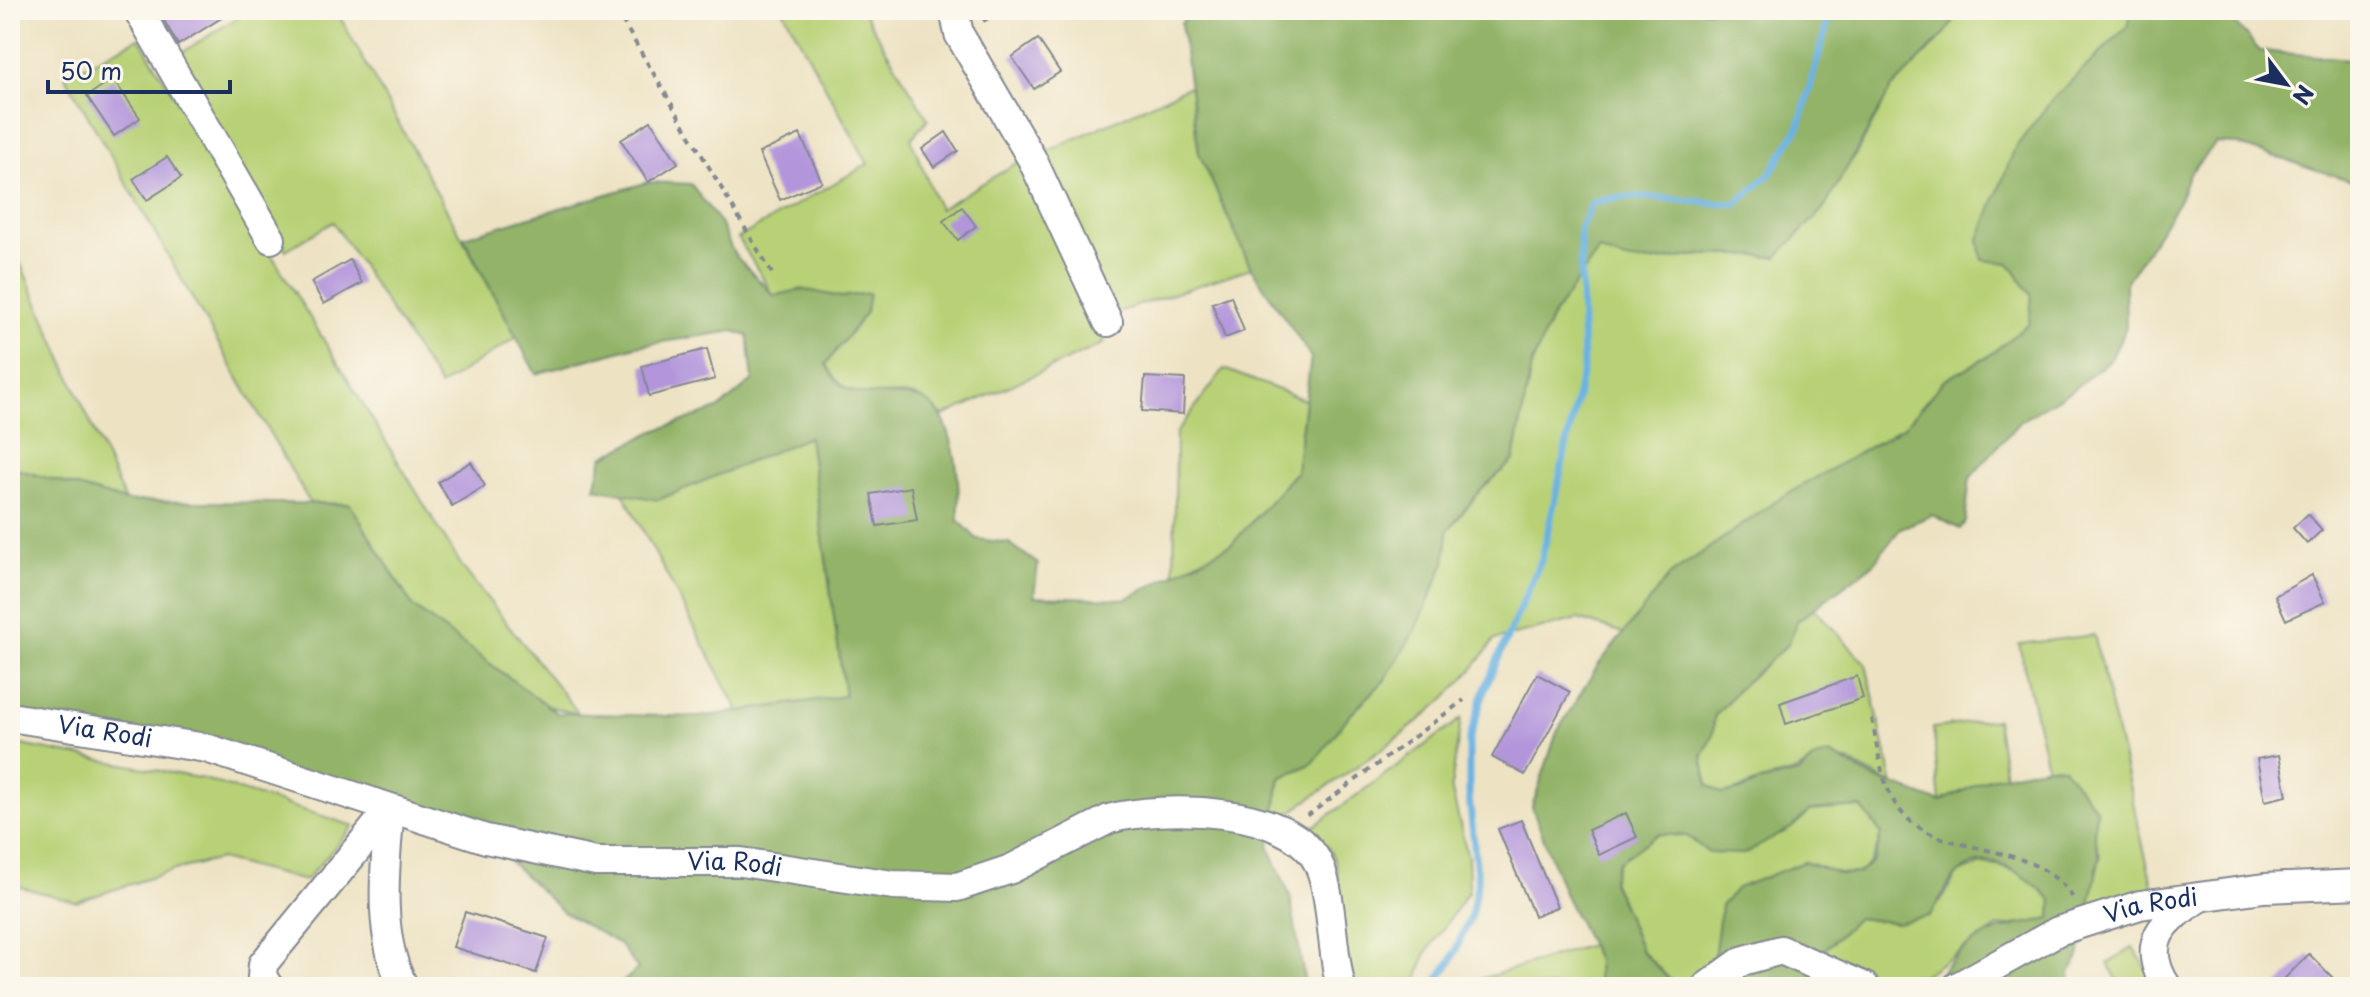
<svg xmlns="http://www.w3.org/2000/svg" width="2370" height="997" viewBox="0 0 2370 997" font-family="'Playpen Sans',sans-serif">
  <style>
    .green { fill: #b8d176; stroke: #6a806a; stroke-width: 2 }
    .forest { fill: #92b367; stroke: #567162; stroke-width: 2 }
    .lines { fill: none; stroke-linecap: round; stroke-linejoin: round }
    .stream { stroke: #6ab2e2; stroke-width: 7 }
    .building { fill: #b295db }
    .minor-casing { stroke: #848890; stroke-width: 32 }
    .path { stroke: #848890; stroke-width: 4; stroke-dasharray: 6 6; stroke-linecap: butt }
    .minor { stroke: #fff; stroke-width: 28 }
    .labels { text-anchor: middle; stroke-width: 6; stroke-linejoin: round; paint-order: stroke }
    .street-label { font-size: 24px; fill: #1b2f5e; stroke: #fbf7ec }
  </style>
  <rect width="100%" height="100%" fill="#fbf7ec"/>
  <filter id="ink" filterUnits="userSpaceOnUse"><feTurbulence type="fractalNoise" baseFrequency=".0125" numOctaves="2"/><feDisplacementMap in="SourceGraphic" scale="16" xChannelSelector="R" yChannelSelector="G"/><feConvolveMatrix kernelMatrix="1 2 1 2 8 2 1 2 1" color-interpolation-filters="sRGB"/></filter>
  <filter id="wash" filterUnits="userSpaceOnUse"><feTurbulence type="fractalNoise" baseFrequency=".006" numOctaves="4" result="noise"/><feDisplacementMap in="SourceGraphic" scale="32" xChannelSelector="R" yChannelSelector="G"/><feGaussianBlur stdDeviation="1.8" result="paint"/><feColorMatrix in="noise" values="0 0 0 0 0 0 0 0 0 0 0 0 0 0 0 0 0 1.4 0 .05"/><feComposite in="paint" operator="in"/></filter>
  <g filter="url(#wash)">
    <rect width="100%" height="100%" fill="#ede2c2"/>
    <!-- green -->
    <path class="green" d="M 250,10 L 336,10 L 517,337 L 440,386 L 333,222 L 286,250 L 173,58 Z
      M 783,10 L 862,10 L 928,119 L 911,139 L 939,209 L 1019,162 L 1105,343 L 943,416 C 936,411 930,403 922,399 C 891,383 851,417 826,364 L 865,313 C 835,293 809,287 774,296 L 738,238 L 868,164 Z
      M 1961,10 L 2133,10 L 2127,27 L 2051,101 L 2009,263 L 2032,296 L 2030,323 L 1986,358 L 1944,380 L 1904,427 L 1784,496 L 1670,575 L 1624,633 L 1578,619 L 1494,640 C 1445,716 1360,762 1288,814 L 1275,810 L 1280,778 L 1313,763 L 1348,717 L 1384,681 L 1417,627 L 1445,562 L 1448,530 L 1481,490 L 1514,460 L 1531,365 L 1552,317 L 1599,249 C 1639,271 1660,259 1702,255 C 1726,253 1752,256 1777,257 L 1855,156 L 1891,89 L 1943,36 Z
      M 139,38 L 463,568 L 579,714 L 547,706 L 413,607 L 350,504 L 310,503 L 65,76 Z
      M 1190,86 L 1199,153 L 1251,268 L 1112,314 L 1046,152 Z
      M 10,240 L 125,501 L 10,467 Z
      M 1224,369 L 1305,400 L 1296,472 L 1232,544 L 1174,574 L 1176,433 Z
      M 809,437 L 845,696 L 739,711 L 622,491 L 658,500 Z
      M 1814,608 L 1866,664 L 1893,785 L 1847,761 L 1814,758 C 1793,779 1785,772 1761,781 C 1747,786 1737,791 1723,794 L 1708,785 L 1702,757 L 1713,734 L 1714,717 L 1737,690 L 1788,644 L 1797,621 Z
      M 2094,635 L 2153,888 L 2089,907 L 2100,856 L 2094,833 L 2096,809 L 2063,767 L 2047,766 L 2019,644 Z
      M 1461,719 L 1451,787 L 1468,858 L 1469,890 L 1425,955 L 1415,987 L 1354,987 C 1349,963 1342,938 1339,913 C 1335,871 1345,863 1312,828 Z
      M 1996,719 L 2005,776 L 1990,778 L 1940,802 L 1933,728 Z
      M 10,743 L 204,779 L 354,826 L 305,881 L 220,859 L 174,870 L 76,902 L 10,884 Z
      M 1827,807 L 1861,807 L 1881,833 C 1869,887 1848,877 1804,862 L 1718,943 L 1705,981 L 1691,987 L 1669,987 L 1672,982 L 1641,950 L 1612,880 L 1618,862 L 1658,834 L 1687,836 L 1709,853 L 1791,828 L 1810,811 Z
      M 1983,864 C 2017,868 2027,876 2052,900 L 2051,920 L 1998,927 L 1923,975 L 1888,980 L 1857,972 L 1824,957 L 1824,950 L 1857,918 L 1897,923 L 1941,901 L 1958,873 Z
      M 1590,945 L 1597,959 L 1598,987 L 1455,987 Z
      M 2133,947 L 2159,987 L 2121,987 L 2108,963 Z"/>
    <!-- forest -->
    <path class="forest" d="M 1193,10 L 1961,10 L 1943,36 L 1891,89 L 1825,207 L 1777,257 C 1752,256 1726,253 1702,255 C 1660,259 1639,270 1599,250 L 1552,317 L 1531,366 L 1514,460 L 1481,490 L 1448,530 L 1445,562 L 1417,627 L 1384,681 L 1348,717 L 1313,763 L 1280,778 L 1269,847 L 1290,896 L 1304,978 L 1309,987 L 617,987 L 638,969 L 619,944 L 563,912 L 486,839 L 278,771 L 10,717 L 10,467 L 125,501 L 350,504 L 413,607 L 557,713 L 700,717 L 845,696 L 809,437 L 658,500 L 595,488 L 603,457 L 652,432 L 718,409 L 753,380 L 748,336 L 734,331 L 636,346 L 536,374 L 463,237 L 648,182 L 691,184 L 720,223 L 734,254 L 774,296 L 802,289 L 841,297 L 869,293 L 866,312 L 826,364 C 846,408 881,389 918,398 C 957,407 961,489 958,520 L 977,539 L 1009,543 L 1038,564 L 1034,596 L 1126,599 L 1232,544 L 1296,472 L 1311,357 L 1251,268 L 1199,153 L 1181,23 Z
      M 2133,10 L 2223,10 L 2260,51 L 2360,60 L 2360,184 L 2236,144 L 2216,143 L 2188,175 L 2179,201 L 2125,284 L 2126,327 L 2111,359 L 2072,390 L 2019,422 L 1970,478 L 1965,522 L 1960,529 L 1932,515 L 1901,528 L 1872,565 L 1797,621 L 1788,644 L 1737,690 L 1714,717 L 1713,734 L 1702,757 L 1708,785 L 1723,794 L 1745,789 L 1761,781 L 1799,773 L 1815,758 L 1830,754 L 1872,777 L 1940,802 L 1990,778 L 2047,766 L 2063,767 L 2096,809 L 2094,833 L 2100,856 L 2079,957 L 2070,972 L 2071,987 L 1931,987 C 1963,937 1994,927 2051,919 L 2052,900 C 2030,878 1989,845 1958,874 C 1946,884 1939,904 1929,916 L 1897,923 L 1857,918 L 1824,950 L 1825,987 L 1702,987 L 1713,965 L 1721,906 L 1737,888 L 1804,862 L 1841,874 L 1859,873 L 1875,859 L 1881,833 L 1861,807 L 1810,811 L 1791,828 L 1745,854 L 1709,853 L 1687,836 L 1658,834 L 1618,862 L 1612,881 L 1641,950 L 1672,982 L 1669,987 L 1598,987 L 1597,959 L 1565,895 L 1532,807 L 1557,732 L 1599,664 L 1670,575 L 1784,496 L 1904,427 L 1944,380 L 1986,358 L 2029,323 L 2032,296 L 2009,263 L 1982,260 L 1979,239 L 2015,148 L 2051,101 L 2127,27 Z"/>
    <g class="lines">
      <!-- stream -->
      <path class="stream" d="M 1433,987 L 1452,959 L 1471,915 L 1478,882 L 1469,797 L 1469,741 L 1484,691 L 1542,558 L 1583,370 L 1580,229 L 1592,203 C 1637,189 1688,204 1736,204 L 1770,174 L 1799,127 L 1831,10"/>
    </g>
    <g id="blocks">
      <!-- building -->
      <path class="building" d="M 158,10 L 234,10 L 178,45 Z
        M 1038,39 L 1060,72 L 1034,89 L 1012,57 Z
        M 113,79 L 140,118 L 114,136 L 87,96 Z
        M 651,121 L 678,163 L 648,182 L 621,140 Z
        M 946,132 L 958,151 L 934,167 L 922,149 Z
        M 800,134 L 822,182 L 780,200 L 759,153 Z
        M 167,157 L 181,178 L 147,200 L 133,179 Z
        M 962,207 L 976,226 L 958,240 L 943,221 Z
        M 350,260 L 362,283 L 324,304 L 311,282 Z
        M 1231,296 L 1244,331 L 1225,338 L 1212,303 Z
        M 707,349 L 715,379 L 649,396 L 642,366 Z
        M 1145,377 L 1185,379 L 1183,414 L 1142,411 Z
        M 471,462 L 485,486 L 452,506 L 438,482 Z
        M 911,487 L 917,520 L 877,526 L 871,494 Z
        M 2308,514 L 2322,530 L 2307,544 L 2293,528 Z
        M 2312,575 L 2325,602 L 2286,620 L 2275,596 Z
        M 1537,674 L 1570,692 L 1525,775 L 1492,757 Z
        M 1857,676 L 1863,698 L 1786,724 L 1780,703 Z
        M 2279,755 L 2287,796 L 2265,801 L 2257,759 Z
        M 1626,813 L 1637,837 L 1599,855 L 1588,830 Z
        M 1521,820 L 1557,907 L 1534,916 L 1498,829 Z
        M 465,912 L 548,938 L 536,973 L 453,947 Z
        M 2309,954 L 2342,987 L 2276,987 Z"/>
    </g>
  </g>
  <g filter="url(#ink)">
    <use href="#blocks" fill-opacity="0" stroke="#848890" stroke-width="2"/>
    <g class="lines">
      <defs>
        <g id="minor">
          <path d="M 138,10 L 271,239"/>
          <path d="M 954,10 L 959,34 L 1032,159 L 1108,322"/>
          <path id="s1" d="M 10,717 L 206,748 L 486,839 L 596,862 L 741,862 L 893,885 L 957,887 L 1011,869 L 1109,819 C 1162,805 1293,805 1319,865 C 1333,897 1331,951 1341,987"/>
          <path d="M 269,987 L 262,977 L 263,964 L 390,809 C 385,865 376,937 404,987"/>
          <path d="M 1706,987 L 1742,961 L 1781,950 L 1865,987"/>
          <path id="s2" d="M 1957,987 L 2058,931 L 2140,905 L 2264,888 L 2360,884"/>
          <path d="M 2167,987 C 2139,944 2162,920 2201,897"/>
        </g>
      </defs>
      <!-- minor casing -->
      <use href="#minor" class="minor-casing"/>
      <!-- path -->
      <path class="path" d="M 616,10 L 774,277
        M 983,21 L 1002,10
        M 1872,719 C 1877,744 1880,775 1892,798 C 1927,866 2032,830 2075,901
        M 1307,816 L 1464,700"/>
      <!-- minor -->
      <use href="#minor" class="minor"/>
    </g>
  </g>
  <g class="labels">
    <!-- street labels -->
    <g class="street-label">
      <text dy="8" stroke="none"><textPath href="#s1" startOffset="96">Via Rodi</textPath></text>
      <text dy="8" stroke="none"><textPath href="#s1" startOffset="744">Via Rodi</textPath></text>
      <text dy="8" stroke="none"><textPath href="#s2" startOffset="212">Via Rodi</textPath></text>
    </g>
  </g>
  <!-- margin -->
  <rect width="2370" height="997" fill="none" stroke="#fbf7ec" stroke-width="40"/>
  <!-- north arrow -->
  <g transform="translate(2286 84) rotate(122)" stroke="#fbf7ec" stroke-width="6" paint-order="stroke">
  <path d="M0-6L14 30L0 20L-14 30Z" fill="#1b2f5e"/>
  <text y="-12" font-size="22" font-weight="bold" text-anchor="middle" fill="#1b2f5e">N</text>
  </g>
  <!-- scale -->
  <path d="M48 80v12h182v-12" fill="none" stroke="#1b2f5e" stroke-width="4"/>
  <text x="60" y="80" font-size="24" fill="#1b2f5e" stroke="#fbf7ec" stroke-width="6" paint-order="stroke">50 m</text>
</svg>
